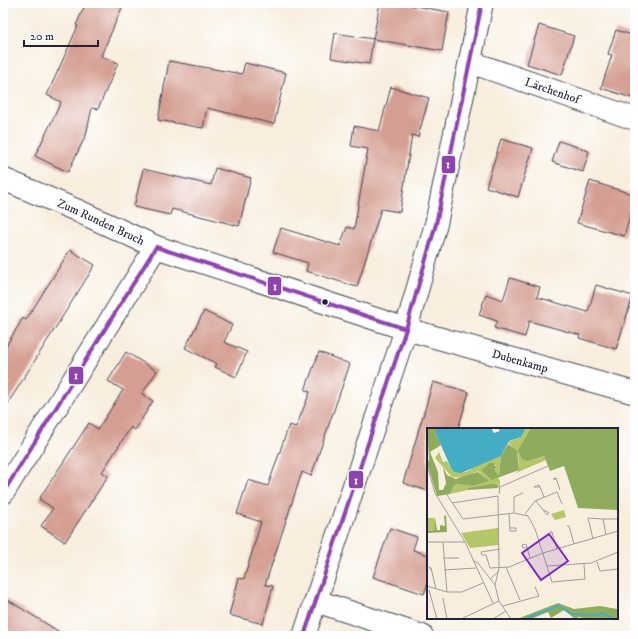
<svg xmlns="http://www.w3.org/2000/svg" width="638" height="639" viewBox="0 0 638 639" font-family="'IM FELL DW Pica',serif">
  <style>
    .building { fill: #d49e92 }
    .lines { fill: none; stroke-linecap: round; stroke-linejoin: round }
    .minor-casing { stroke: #424153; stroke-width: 24 }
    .minor { stroke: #fff; stroke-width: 22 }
    .bus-1-casing { stroke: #fff; stroke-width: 7 }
    .bus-1 { stroke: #8e44ad; stroke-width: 4 }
    .bus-dot { fill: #22223b; stroke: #fff; stroke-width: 1.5 }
    .labels { text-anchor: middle; stroke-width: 3; stroke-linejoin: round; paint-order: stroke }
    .street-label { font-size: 12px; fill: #22223b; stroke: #fff }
    .inset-river { fill: none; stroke: #44adc4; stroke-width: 2 }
    .inset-road { fill: none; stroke: #a29c9d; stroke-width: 1 }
    .view { fill: #7b2cbf; fill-opacity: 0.15; stroke: #7b2cbf; stroke-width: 2 }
    .inset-edge { fill: none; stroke: #22223b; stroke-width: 2 }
    .line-badge { stroke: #fff; stroke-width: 1.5 }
    .badge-label { font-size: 11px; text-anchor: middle; font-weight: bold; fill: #fff }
  </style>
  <rect width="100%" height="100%" fill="#fff"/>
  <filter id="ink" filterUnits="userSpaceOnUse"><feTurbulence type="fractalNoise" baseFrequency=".025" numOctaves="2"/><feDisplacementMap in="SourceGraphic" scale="8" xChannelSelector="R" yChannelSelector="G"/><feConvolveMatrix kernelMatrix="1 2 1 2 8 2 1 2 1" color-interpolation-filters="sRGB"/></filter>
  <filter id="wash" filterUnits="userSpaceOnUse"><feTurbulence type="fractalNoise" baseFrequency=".012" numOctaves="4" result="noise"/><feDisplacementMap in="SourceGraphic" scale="16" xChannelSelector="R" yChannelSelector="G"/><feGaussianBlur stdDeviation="0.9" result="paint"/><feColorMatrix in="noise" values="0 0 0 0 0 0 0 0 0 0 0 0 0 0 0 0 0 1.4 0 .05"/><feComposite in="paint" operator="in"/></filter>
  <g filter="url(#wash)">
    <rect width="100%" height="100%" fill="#f8eede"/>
    <g id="blocks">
      <!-- building -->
      <path class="building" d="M 86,3 L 124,3 L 101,56 L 118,63 L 98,109 L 92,108 L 86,135 L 68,172 L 35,156 L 61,102 L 47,95 L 78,26 L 76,25 Z
        M 380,3 L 398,3 L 449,12 L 442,51 L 373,39 Z
        M 539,25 L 574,36 L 562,75 L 527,64 Z
        M 616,30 L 635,36 L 635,99 L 601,88 L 612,55 L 608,54 Z
        M 335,33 L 373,39 L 369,64 L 331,58 Z
        M 169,61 L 242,74 L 245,63 L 286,73 L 274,124 L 207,108 L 203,128 L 158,120 Z
        M 391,87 L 429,98 L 418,137 L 412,135 L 400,212 L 381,209 L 357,287 L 306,271 L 308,263 L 273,252 L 281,228 L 340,246 L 347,227 L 354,229 L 368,149 L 351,146 L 354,126 L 379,131 Z
        M 501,139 L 533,148 L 518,197 L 486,187 Z
        M 559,141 L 589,151 L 583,172 L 552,162 Z
        M 215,168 L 251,178 L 239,226 L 172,209 L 170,215 L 134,207 L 143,169 L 211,185 Z
        M 590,181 L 635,195 L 635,198 L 624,236 L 577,223 Z
        M 70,250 L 95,265 L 3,411 L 3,351 L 23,318 L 26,320 Z
        M 510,278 L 540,287 L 537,297 L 588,312 L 596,285 L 633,296 L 616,349 L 579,338 L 580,335 L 529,321 L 525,337 L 494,328 L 497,321 L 479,315 L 486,294 L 503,300 Z
        M 204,311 L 232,325 L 224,342 L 247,352 L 236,377 L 215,367 L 217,364 L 185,348 Z
        M 126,352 L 157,371 L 142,394 L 153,401 L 135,430 L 131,427 L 102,472 L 108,476 L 65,542 L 41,526 L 53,508 L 39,499 L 89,423 L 98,429 L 123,390 L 108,381 Z
        M 319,352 L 350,364 L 311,476 L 302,472 L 265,585 L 273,586 L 263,624 L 229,615 L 239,578 L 244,579 L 261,522 L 237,514 L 248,480 L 268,486 L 289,425 L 296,427 L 310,392 L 305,390 Z
        M 433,382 L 469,392 L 458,429 L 428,429 L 428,491 L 403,483 Z
        M 390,528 L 417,537 L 413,550 L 428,555 L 428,583 L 424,594 L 373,577 Z
        M 3,597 L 66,636 L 3,636 Z"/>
    </g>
  </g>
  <g filter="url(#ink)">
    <use href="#blocks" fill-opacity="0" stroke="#424153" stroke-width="1"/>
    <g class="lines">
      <defs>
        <g id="minor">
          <path id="s1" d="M 470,62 L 635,119"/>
          <path id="s2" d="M 3,179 L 76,210 L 156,247 L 406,329 L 635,393"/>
          <path d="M 3,493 L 156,247"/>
          <path d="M 316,601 L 422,636"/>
          <path d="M 304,636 L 406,329 L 436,224 L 482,3"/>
        </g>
      </defs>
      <!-- minor casing -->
      <use href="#minor" class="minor-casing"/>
      <!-- minor -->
      <use href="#minor" class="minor"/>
      <defs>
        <path id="bus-1" d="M 3,493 L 156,247 L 406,329
          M 304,636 L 406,329 L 436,224 L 482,3"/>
      </defs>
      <!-- bus-1 casing -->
      <use href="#bus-1" class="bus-1-casing"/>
      <!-- bus-1 -->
      <use href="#bus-1" class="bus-1"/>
    </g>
  </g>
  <!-- markers -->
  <circle class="bus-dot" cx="325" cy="302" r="3.5"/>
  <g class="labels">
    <!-- street labels -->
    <g class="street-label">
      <text dy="4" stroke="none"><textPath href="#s1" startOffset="87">Lärchenhof</textPath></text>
      <text dy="4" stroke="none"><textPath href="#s2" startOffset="107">Zum Runden Bruch</textPath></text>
      <text dy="4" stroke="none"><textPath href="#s2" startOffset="549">Dubenkamp</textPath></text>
    </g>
  </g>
  <!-- overview -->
  <g transform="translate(427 428)">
    <rect width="191" height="191" fill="#f8eede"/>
    <path d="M 99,0 L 104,0 L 92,21 L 101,33 L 117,28 L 119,32 L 89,45 L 92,42 L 91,27 L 81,14 L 94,9 ZM 12,24 L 16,34 L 20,33 L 24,40 L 39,44 L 52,36 L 74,28 L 72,48 L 67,41 L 71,38 L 63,35 L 69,48 L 73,52 L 73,65 L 71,57 L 41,60 L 41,62 L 23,66 L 28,56 L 46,58 L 61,53 L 51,43 L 37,50 L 25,49 L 8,30 ZM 137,82 L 139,89 L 128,92 L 124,86 ZM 1,86 L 1,90 L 8,90 L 8,102 L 0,103 ZM 71,100 L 72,117 L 43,120 L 34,105 Z" fill="#b3c66a"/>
    <path d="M 0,0 L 9,0 L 9,6 L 14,17 L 3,24 L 11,44 L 12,62 L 16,62 L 19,55 L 16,39 L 20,47 L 29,51 L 51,44 L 62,53 L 46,58 L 28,56 L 23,66 L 10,68 L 0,35 L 2,32 ZM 104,0 L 191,0 L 191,82 L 151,80 L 137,38 L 123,43 L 117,28 L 101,33 L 95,31 L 91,22 ZM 81,16 L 90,23 L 92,42 L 65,52 L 54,42 L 63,35 L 67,35 L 68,38 L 71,38 L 67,41 L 72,48 L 74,28 ZM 65,56 L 71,57 L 71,60 L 41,62 L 41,60 ZM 19,87 L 20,104 L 0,105 L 0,103 L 8,102 L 8,90 L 10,102 L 13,102 L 13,97 L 18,98 L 17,88 ZM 131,175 L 147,181 L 173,178 L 190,181 L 191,191 L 159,191 L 152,189 L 148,191 L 137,182 L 124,190 L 121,184 L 104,191 L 90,191 Z" fill="#8eab5e"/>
    <path d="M 9,0 L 64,0 L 67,5 L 73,3 L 71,0 L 99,0 L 94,9 L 82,13 L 74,28 L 34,45 L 27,44 L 24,40 L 9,6 Z" fill="#44adc4"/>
    <path class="inset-river" d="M 98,191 L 131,178 L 145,186 L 171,187 L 176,185 L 186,191"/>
    <path class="inset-road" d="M 0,37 L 8,65 L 38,114 L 66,175M 130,51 L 126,51 L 129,50 L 133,62M 113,59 L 107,59 L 112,57 L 113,59 L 117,69M 72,66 L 73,59 L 121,38M 20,67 L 36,91 L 87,85 L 101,88 L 108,101 L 125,154 L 158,151 L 157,136M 109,73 L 120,87 L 122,85 L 117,82M 25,75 L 71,68 L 72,140 L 68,157 L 72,173 L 84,191M 82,85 L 83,103 L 89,103 L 89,100 L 83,100M 87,85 L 87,69 L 96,65M 98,86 L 108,73 L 130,64 L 135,76M 140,98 L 142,98 L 147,116M 126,106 L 123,104 L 125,104 L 130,121M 179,107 L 176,91 L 190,91M 166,111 L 161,90 L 176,91M 0,114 L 38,114M 16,114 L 20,164M 100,119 L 96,120 L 95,117 L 99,116 L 100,119 L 103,130M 73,121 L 54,124 L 55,127 L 59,127 L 63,140 L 82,139 L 116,125 L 191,103M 16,130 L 32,130M 47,133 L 51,135 L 68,157M 170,134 L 173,143 L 191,141M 120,138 L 164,135 L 191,124M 79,139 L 93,172M 4,142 L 2,139 L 4,140 L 9,161M 17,142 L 49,140M 63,151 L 72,143M 0,158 L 20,164 L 35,164 L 56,155M 2,162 L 10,191M 16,170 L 20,191M 76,178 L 112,168 L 108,159M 34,191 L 72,173M 66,191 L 79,183"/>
    <path class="view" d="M 122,106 L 141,133 L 114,152 L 95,125 Z"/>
    <rect width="191" height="191" class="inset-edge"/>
  </g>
  <g class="line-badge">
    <rect x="441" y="155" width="15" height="19" rx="4" fill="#8e44ad"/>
    <rect x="267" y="276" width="15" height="20" rx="4" fill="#8e44ad"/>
    <rect x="68" y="366" width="16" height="19" rx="4" fill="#8e44ad"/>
    <rect x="348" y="470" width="16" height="19" rx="4" fill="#8e44ad"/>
  </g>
  <g class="badge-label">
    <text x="448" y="168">1</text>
    <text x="275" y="290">1</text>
    <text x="76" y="379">1</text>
    <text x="356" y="484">1</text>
  </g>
  <!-- margin -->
  <rect width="638" height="639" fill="none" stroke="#fff" stroke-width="16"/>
  <!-- scale -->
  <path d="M24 40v6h74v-6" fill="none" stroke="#22223b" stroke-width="2"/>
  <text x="30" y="40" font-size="12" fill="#22223b" stroke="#ffffff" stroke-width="3" paint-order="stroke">20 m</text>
</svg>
